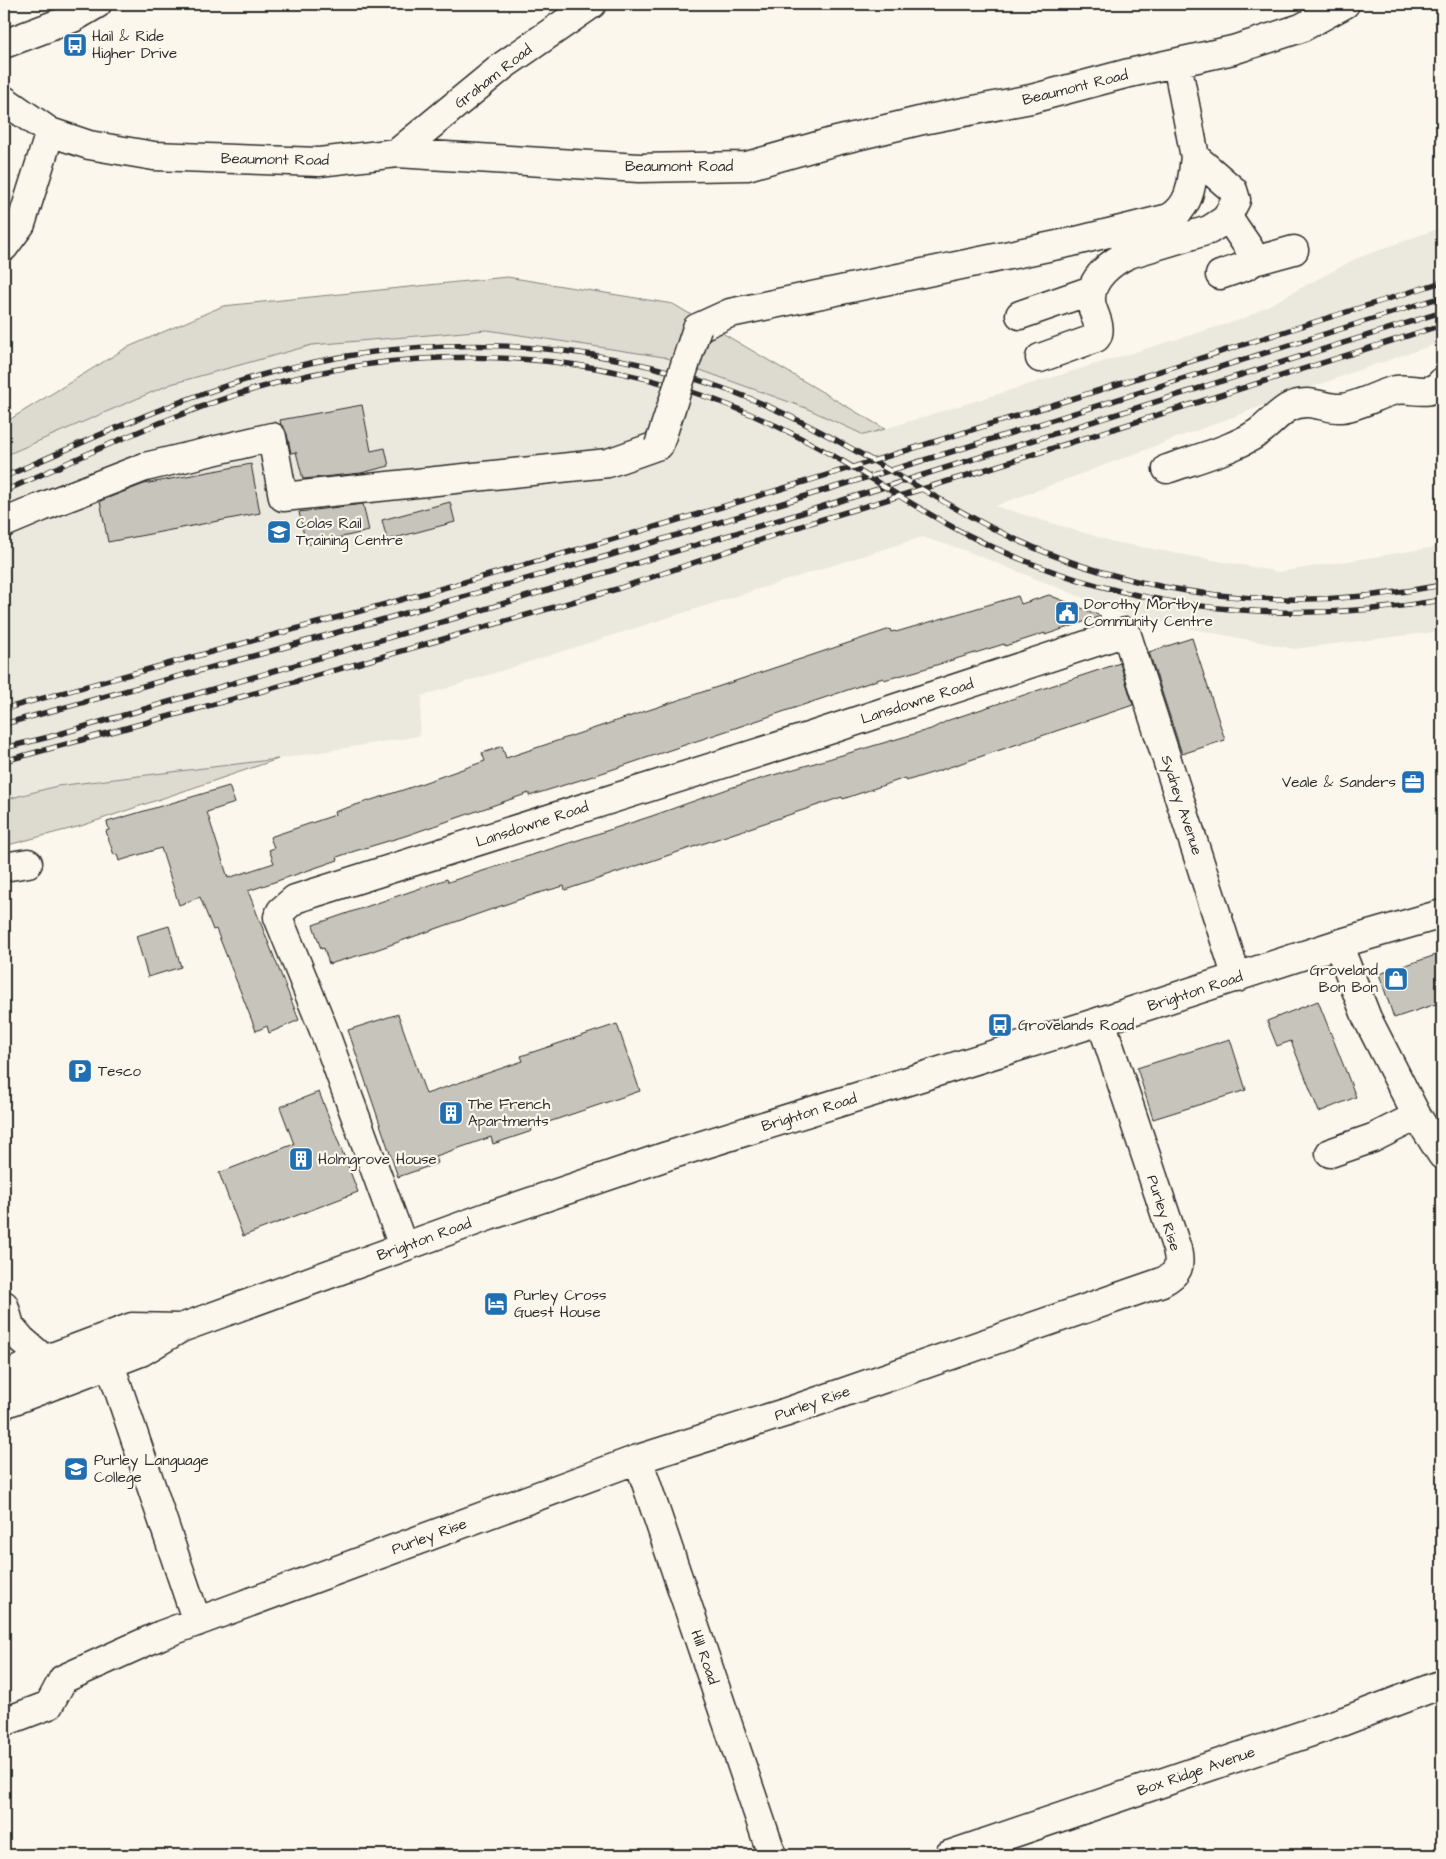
<svg xmlns="http://www.w3.org/2000/svg" width="1446" height="1859" viewBox="0 0 1446 1859" font-family="'Architects Daughter',sans-serif">
  <style>
    .built { fill: #ebe8de }
    .green { fill: #dddad0; stroke: #84827e }
    .building { fill: #c7c4bc; stroke: #2b2b2b }
    .lines { fill: none; stroke-linecap: round; stroke-linejoin: round }
    .minor-casing { stroke: #2b2b2b; stroke-width: 31 }
    .highway-casing { stroke: #2b2b2b; stroke-width: 31 }
    .minor { stroke: #fbf7ec; stroke-width: 28 }
    .highway { stroke: #fbf7ec; stroke-width: 28 }
    .rail-casing { stroke: #2b2b2b; stroke-width: 5.5 }
    .rail { stroke: #fbf7ec; stroke-width: 4; stroke-dasharray: 11; stroke-linecap: butt }
    .minor-bridge-casing { stroke: #2b2b2b; stroke-width: 31; stroke-linecap: butt }
    .minor-bridge { stroke: #fbf7ec; stroke-width: 28 }
    .labels { text-anchor: middle; stroke-width: 4.5; stroke-linejoin: round; paint-order: stroke }
    .poi-label { font-size: 15px; fill: #2b2b2b; stroke: #fbf7ec; text-anchor: start }
    .street-label { font-size: 15px; fill: #2b2b2b; stroke: #fbf7ec }
  </style>
  <rect width="100%" height="100%" fill="#fbf7ec"/>
  <filter id="ink" filterUnits="userSpaceOnUse"><feTurbulence type="fractalNoise" baseFrequency=".02" numOctaves="2"/><feDisplacementMap in="SourceGraphic" scale="10" xChannelSelector="R" yChannelSelector="G"/><feConvolveMatrix kernelMatrix="1 2 1 2 8 2 1 2 1" color-interpolation-filters="sRGB"/></filter>
  <g filter="url(#ink)">
    <!-- built -->
    <path class="built" d="M 1442,227 L 1442,342 L 1353,372 L 995,506 L 1114,542 L 1279,572 L 1442,546 L 1442,631 L 1294,649 L 1128,616 L 967,551 L 922,537 L 422,696 L 419,736 L 278,759 L 57,786 L 4,800 L 4,456 L 171,384 L 312,345 L 487,330 L 664,357 L 806,408 L 864,435 L 1243,319 L 1355,259 Z"/>
    <!-- green -->
    <path class="green" d="M 507,277 L 673,304 L 885,429 L 864,435 L 806,408 L 664,357 L 487,330 L 312,345 L 171,384 L 4,456 L 4,423 L 126,348 L 223,306 Z
      M 278,759 L 81,826 L 4,846 L 4,800 L 57,786 Z"/>
    <!-- building -->
    <path class="building" d="M 362,405 L 371,451 L 385,448 L 389,466 L 361,473 L 303,479 L 296,452 L 291,453 L 287,434 L 281,425 L 280,420 Z
      M 251,464 L 260,513 L 108,542 L 100,501 L 144,484 Z
      M 450,502 L 455,522 L 387,540 L 382,520 Z
      M 363,504 L 369,531 L 306,545 L 299,512 Z
      M 1049,595 L 1101,616 L 1045,635 L 1045,633 L 1005,646 L 1004,644 L 917,671 L 884,680 L 883,678 L 593,776 L 529,796 L 529,793 L 405,836 L 355,851 L 337,857 L 338,860 L 248,891 L 299,1020 L 269,1033 L 267,1026 L 256,1031 L 227,957 L 216,929 L 213,930 L 200,897 L 179,905 L 161,848 L 119,861 L 117,854 L 114,855 L 106,831 L 109,830 L 107,822 L 229,786 L 235,803 L 207,812 L 228,878 L 274,863 L 269,850 L 274,848 L 270,837 L 335,815 L 334,812 L 343,809 L 406,789 L 485,761 L 482,753 L 492,750 L 502,746 L 506,758 L 890,629 L 891,632 L 895,631 L 896,632 L 1018,596 L 1021,604 Z
      M 1192,638 L 1225,740 L 1182,754 L 1149,652 Z
      M 1120,663 L 1133,705 L 935,772 L 906,781 L 905,778 L 843,799 L 842,797 L 565,890 L 564,886 L 535,894 L 367,953 L 329,964 L 324,948 L 321,949 L 313,925 L 447,879 L 448,882 L 486,870 L 652,816 L 736,786 L 931,729 L 949,720 Z
      M 169,926 L 181,967 L 148,977 L 136,936 Z
      M 1442,953 L 1442,1002 L 1394,1018 L 1379,974 Z
      M 1318,1001 L 1356,1097 L 1319,1112 L 1291,1041 L 1277,1046 L 1267,1021 Z
      M 398,1014 L 426,1094 L 523,1061 L 521,1056 L 617,1024 L 640,1091 L 531,1128 L 532,1131 L 493,1144 L 491,1137 L 436,1156 L 438,1163 L 398,1177 L 348,1030 Z
      M 1230,1039 L 1246,1090 L 1153,1119 L 1137,1068 Z
      M 319,1092 L 358,1192 L 243,1236 L 219,1173 L 294,1144 L 280,1107 Z"/>
    <g class="lines">
      <defs>
        <path id="minor" d="M 4,44 L 73,18 L 97,4
          M 4,100 L 50,132 L 89,145 L 154,156 L 319,162 L 397,153 L 639,168 L 747,166 L 832,142 L 923,120 L 1031,99 L 1125,74 L 1233,50 L 1301,28 L 1345,4
          M 397,153 L 504,65 L 592,4
          M 1228,217 L 1249,248 L 1254,261
          M 4,247 L 21,224 L 50,132
          M 1220,275 L 1246,266 L 1254,261 L 1294,250
          M 1020,315 L 1092,290
          M 697,328 L 730,313 L 1072,242 L 1169,218 C 1192,206 1192,180 1195,157
          M 1040,358 L 1096,338 C 1104,327 1091,312 1091,300 C 1090,279 1111,262 1129,254 L 1209,230 L 1226,219 L 1236,200 L 1233,190 L 1195,157 L 1177,63
          M 1167,469 C 1195,459 1243,447 1265,427 C 1278,416 1287,403 1307,403 C 1318,403 1330,409 1341,408 C 1357,407 1379,394 1396,390 C 1413,387 1429,398 1442,382
          M 4,523 L 42,507 L 145,467 L 272,437 L 283,497 L 608,463 L 659,445
          M 4,867 L 28,863
          M 1338,944 L 1367,1018 L 1417,1116 L 1442,1155
          M 1330,1153 L 1373,1138 L 1417,1116
          M 403,1246 L 323,1028 L 278,917 L 281,911 L 295,899 L 811,736 L 1126,632 L 1237,978
          M 4,1305 L 10,1326 L 22,1340 L 45,1360
          M 110,1364 L 197,1622
          M 638,1459 L 772,1855
          M 4,1722 L 49,1705 L 63,1679 L 161,1635 L 638,1459 L 784,1413 L 1162,1282 C 1179,1273 1181,1267 1177,1249 L 1101,1021
          M 949,1855 L 1344,1721 L 1442,1684"/>
        <path id="highway" d="M 4,1375 L 132,1327 L 181,1328
          M 4,1404 L 141,1352 L 181,1328 L 489,1216 L 667,1156 L 1101,1021 L 1338,944 L 1442,914"/>
      </defs>
      <!-- minor casing -->
      <use href="#minor" class="minor-casing"/>
      <!-- highway casing -->
      <use href="#highway" class="highway-casing"/>
      <!-- minor -->
      <use href="#minor" class="minor"/>
      <!-- highway -->
      <use href="#highway" class="highway"/>
      <defs>
        <path id="rail" d="M 4,477 C 86,441 171,401 258,376 C 415,331 582,335 736,393 C 829,428 909,486 998,531 C 1136,600 1292,614 1442,585
          M 4,491 C 87,455 170,414 258,388 C 399,347 551,346 692,392 C 745,409 796,434 844,462 C 883,485 921,511 962,532 C 1110,609 1279,628 1442,600
          M 4,709 C 205,653 407,600 607,541 C 887,459 1164,369 1442,282
          M 4,724 L 257,655 L 611,555 L 954,451 L 1442,297
          M 4,748 L 49,737 L 459,617 L 805,512 L 1442,312
          M 4,761 L 259,692 L 617,589 L 810,523 L 965,476 L 1442,325"/>
      </defs>
      <!-- rail casing -->
      <use href="#rail" class="rail-casing"/>
      <!-- rail -->
      <use href="#rail" class="rail"/>
      <defs>
        <path id="minor-bridge" d="M 659,445 L 697,328"/>
      </defs>
      <!-- minor-bridge casing -->
      <use href="#minor-bridge" class="minor-bridge-casing"/>
      <!-- minor-bridge -->
      <use href="#minor-bridge" class="minor-bridge"/>
    </g>
  </g>
  <!-- icons -->
  <defs>
    <symbol id="bus-square" viewBox="-11 -11 22 22"><rect x="-9" y="-9" width="18" height="18" rx="4" fill="#1f6fb2" stroke="#fbf7ec"/><path d="M-5-6H5V4H4V6H2V4H-2V6H-4V4H-5ZM-3.5-4V0h7V-4ZM-3.5 1.2v1.5H-2V1.2ZM2 1.2v1.5H3.5V1.2Z" fill="#fff"/></symbol>
    <symbol id="university-square" viewBox="-11 -11 22 22"><rect x="-9" y="-9" width="18" height="18" rx="4" fill="#1f6fb2" stroke="#fbf7ec"/><path d="M0-5L7-2L0 1L-7-2ZM-4 1L0 2.5L4 1V4Q0 6-4 4Z" fill="#fff"/></symbol>
    <symbol id="civic-square" viewBox="-11 -11 22 22"><rect x="-9" y="-9" width="18" height="18" rx="4" fill="#1f6fb2" stroke="#fbf7ec"/><path d="M-.6-6.5H3V-4.5H.6V-3L4-1V1h2V6H-6V1h2V-1L-.6-3ZM-1.2 2.5V6h2.4V2.5Z" fill="#fff"/></symbol>
    <symbol id="office-square" viewBox="-11 -11 22 22"><rect x="-9" y="-9" width="18" height="18" rx="4" fill="#1f6fb2" stroke="#fbf7ec"/><path d="M-6-3h4V-5.5h4V-3h4V5H-6ZM-1-4.5V-3h2v-1.5ZM-6 0V1H6V0Z" fill="#fff"/></symbol>
    <symbol id="shop-square" viewBox="-11 -11 22 22"><rect x="-9" y="-9" width="18" height="18" rx="4" fill="#1f6fb2" stroke="#fbf7ec"/><path d="M-5-2.5h2.3a2.7 3.5 0 0 1 5.4 0H5L5.5 6h-11ZM-1.5-2.5h3a1.5 2.3 0 0 0-3 0Z" fill="#fff"/></symbol>
    <symbol id="parking-square" viewBox="-11 -11 22 22"><rect x="-9" y="-9" width="18" height="18" rx="4" fill="#1f6fb2" stroke="#fbf7ec"/><path d="M-3.5-5.5H1a3.5 3.5 0 0 1 0 7H-1V5.5H-3.5ZM-1-3.4V-.6H.8a1.4 1.4 0 0 0 0-2.8Z" fill="#fff"/></symbol>
    <symbol id="building-square" viewBox="-11 -11 22 22"><rect x="-9" y="-9" width="18" height="18" rx="4" fill="#1f6fb2" stroke="#fbf7ec"/><path d="M-4-6H4V6H1V3H-1V6H-4ZM-2.5-4.3h1.7v1.8h-1.7ZM.8-4.3h1.7v1.8H.8ZM-2.5-1h1.7V.8h-1.7ZM.8-1h1.7V.8H.8Z" fill="#fff"/></symbol>
    <symbol id="hotel-square" viewBox="-11 -11 22 22"><rect x="-9" y="-9" width="18" height="18" rx="4" fill="#1f6fb2" stroke="#fbf7ec"/><path d="M-6-4.5h1.5V1H6V5H4.5V3h-9V5H-6ZM-4 0a1.8 1.8 0 1 1 3.6 0ZM.5 0V-2.5h3Q6-2.5 6 0Z" fill="#fff"/></symbol>
  </defs>
  <g fill-rule="evenodd">
    <use href="#bus-square" x="61" y="31" width="28" height="28"/>
    <use href="#university-square" x="265" y="518" width="28" height="28"/>
    <use href="#civic-square" x="1053" y="599" width="28" height="28"/>
    <use href="#office-square" x="1399" y="768" width="28" height="28"/>
    <use href="#shop-square" x="1382" y="965" width="28" height="28"/>
    <use href="#bus-square" x="986" y="1011" width="28" height="28"/>
    <use href="#parking-square" x="66" y="1057" width="28" height="28"/>
    <use href="#building-square" x="437" y="1099" width="28" height="28"/>
    <use href="#building-square" x="287" y="1145" width="28" height="28"/>
    <use href="#hotel-square" x="482" y="1290" width="28" height="28"/>
    <use href="#university-square" x="62" y="1455" width="28" height="28"/>
  </g>
  <g class="labels">
    <!-- poi labels -->
    <g class="poi-label">
      <text x="92" y="41">Hail &amp; Ride<tspan x="92" dy="17">Higher Drive</tspan></text>
      <text x="296" y="528">Colas Rail<tspan x="296" dy="17">Training Centre</tspan></text>
      <text x="1084" y="609">Dorothy Mortby<tspan x="1084" dy="17">Community Centre</tspan></text>
      <text x="1396" y="787" text-anchor="end">Veale &amp; Sanders</text>
      <text x="1378" y="975" text-anchor="end">Groveland<tspan x="1378" dy="17">Bon Bon</tspan></text>
      <text x="1018" y="1030">Grovelands Road</text>
      <text x="98" y="1076">Tesco</text>
      <text x="468" y="1109">The French<tspan x="468" dy="17">Apartments</tspan></text>
      <text x="318" y="1164">Holmgrove House</text>
      <text x="514" y="1300">Purley Cross<tspan x="514" dy="17">Guest House</tspan></text>
      <text x="94" y="1465">Purley Language<tspan x="94" dy="17">College</tspan></text>
    </g>
    <!-- street labels -->
    <g class="street-label">
      <text transform="translate(493 76) rotate(-38)" y="5">Graham Road</text>
      <text transform="translate(1075 87) rotate(-14)" y="5">Beaumont Road</text>
      <text transform="translate(275 159) rotate(1)" y="5">Beaumont Road</text>
      <text x="679" y="171">Beaumont Road</text>
      <text transform="translate(917 701) rotate(-18)" y="5">Lansdowne Road</text>
      <text transform="translate(1182 805) rotate(72)" y="5">Sydney Avenue</text>
      <text transform="translate(532 824) rotate(-18)" y="5">Lansdowne Road</text>
      <text transform="translate(1195 991) rotate(-18)" y="5">Brighton Road</text>
      <text transform="translate(809 1112) rotate(-17)" y="5">Brighton Road</text>
      <text transform="translate(1164 1213) rotate(72)" y="5">Purley Rise</text>
      <text transform="translate(424 1239) rotate(-20)" y="5">Brighton Road</text>
      <text transform="translate(812 1403) rotate(-19)" y="5">Purley Rise</text>
      <text transform="translate(429 1536) rotate(-20)" y="5">Purley Rise</text>
      <text transform="translate(705 1657) rotate(71)" y="5">Hill Road</text>
      <text transform="translate(1196 1771) rotate(-19)" y="5">Box Ridge Avenue</text>
    </g>
  </g>
  <!-- margin -->
  <rect width="1446" height="1859" fill="none" stroke="#fbf7ec" stroke-width="20"/>
  <rect x="10" y="10" width="1426" height="1839" fill="none" stroke="#2b2b2b" stroke-width="2" filter="url(#ink)"/>
</svg>
